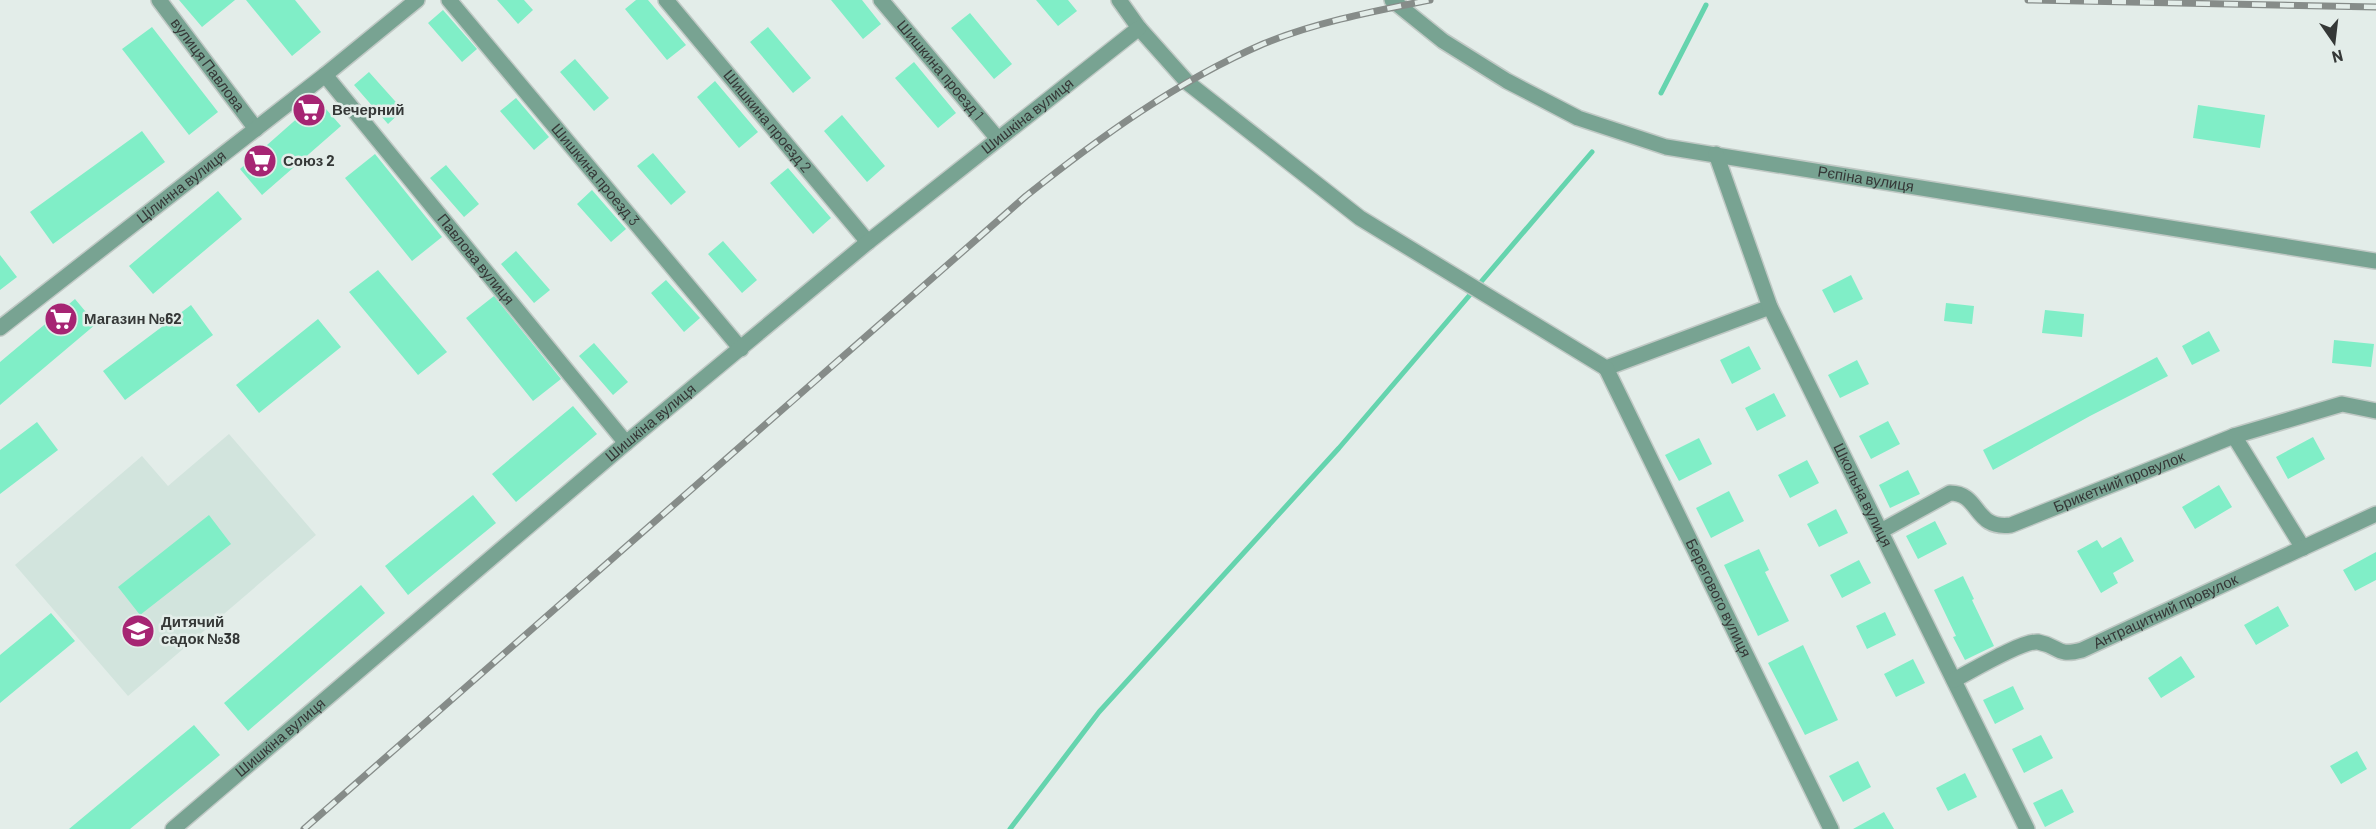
<svg xmlns="http://www.w3.org/2000/svg" width="2376" height="829" viewBox="0 0 2376 829" font-family="Barlow,sans-serif">
  <style>
    .built { fill: #d2e4dd }
    .lines { fill: none; stroke-linecap: round; stroke-linejoin: round }
    .stream { stroke: #65d4ae; stroke-width: 5 }
    .building { fill: #80eec7 }
    .minor-casing { stroke: #c0c9c5; stroke-width: 18 }
    .minor { stroke: #78a392; stroke-width: 15 }
    .rail-casing { stroke: #868c89; stroke-width: 7 }
    .rail { stroke: #e3ede9; stroke-width: 4.5; stroke-dasharray: 14; stroke-linecap: butt }
    .labels { text-anchor: middle; stroke-width: 5; stroke-linejoin: round; paint-order: stroke }
    .street-label { font-size: 15px; fill: #353837; stroke: #e3ede9 }
    .poi-label { font-size: 15px; font-weight: bold; fill: #353837; stroke: #e3ede9; text-anchor: start }
  </style>
  <rect width="100%" height="100%" fill="#e3ede9"/>
  <!-- built -->
  <path class="built" d="M 229,434 L 316,535 L 128,696 L 15,565 L 142,456 L 168,486 Z"/>
  <g class="lines">
    <!-- stream -->
    <path class="stream" d="M 1661,93 L 1706,5
      M 1010,829 L 1099,712 L 1339,448 L 1592,152"/>
  </g>
  <!-- building -->
  <path class="building" d="M 179,0 L 235,0 L 202,27 Z
    M 246,0 L 295,0 L 321,32 L 292,56 Z
    M 497,0 L 524,0 L 533,10 L 518,24 Z
    M 636,0 L 648,0 L 686,45 L 667,60 L 625,9 Z
    M 831,0 L 862,0 L 881,24 L 863,39 Z
    M 1036,0 L 1068,0 L 1077,11 L 1058,26 Z
    M 443,10 L 477,49 L 462,62 L 428,23 Z
    M 970,13 L 1012,64 L 994,79 L 951,28 Z
    M 152,27 L 218,112 L 189,135 L 122,49 Z
    M 768,27 L 811,78 L 793,93 L 750,42 Z
    M 575,59 L 609,98 L 594,111 L 560,72 Z
    M 914,62 L 956,113 L 938,128 L 895,78 Z
    M 369,72 L 403,110 L 388,124 L 354,85 Z
    M 715,81 L 758,132 L 739,148 L 697,97 Z
    M 516,98 L 549,137 L 534,150 L 500,111 Z
    M 318,100 L 341,126 L 262,195 L 240,169 Z
    M 2198,105 L 2265,115 L 2260,148 L 2193,138 Z
    M 842,115 L 885,166 L 867,182 L 824,131 Z
    M 142,131 L 165,162 L 53,244 L 30,212 Z
    M 653,153 L 686,192 L 671,205 L 637,166 Z
    M 375,154 L 442,237 L 412,261 L 345,178 Z
    M 446,165 L 479,204 L 464,217 L 430,178 Z
    M 788,168 L 831,218 L 813,234 L 770,183 Z
    M 592,190 L 626,229 L 611,242 L 577,204 Z
    M 218,191 L 242,219 L 153,294 L 129,266 Z
    M 723,241 L 757,280 L 742,293 L 708,254 Z
    M 516,251 L 550,290 L 534,303 L 501,264 Z
    M 0,255 L 17,277 L 0,290 Z
    M 378,270 L 447,352 L 418,375 L 349,292 Z
    M 1851,275 L 1863,299 L 1834,313 L 1822,290 Z
    M 666,280 L 700,318 L 684,332 L 651,293 Z
    M 494,296 L 561,379 L 533,401 L 466,318 Z
    M 75,299 L 96,324 L 0,405 L 0,362 Z
    M 1946,303 L 1974,306 L 1972,324 L 1944,321 Z
    M 191,305 L 213,335 L 125,400 L 103,371 Z
    M 2045,310 L 2084,314 L 2082,337 L 2042,333 Z
    M 318,319 L 341,347 L 259,413 L 236,385 Z
    M 2209,331 L 2220,351 L 2192,365 L 2182,346 Z
    M 2334,340 L 2374,344 L 2371,367 L 2332,363 Z
    M 594,343 L 628,382 L 613,395 L 579,356 Z
    M 1749,346 L 1761,369 L 1732,384 L 1720,360 Z
    M 2157,357 L 2168,376 L 2090,416 L 1993,470 L 1983,450 Z
    M 1857,360 L 1869,384 L 1840,398 L 1828,375 Z
    M 1774,393 L 1786,416 L 1757,431 L 1745,408 Z
    M 573,406 L 597,434 L 516,502 L 492,474 Z
    M 1888,421 L 1900,444 L 1871,459 L 1859,436 Z
    M 37,422 L 58,450 L 0,494 L 0,450 Z
    M 2313,437 L 2325,459 L 2288,479 L 2276,457 Z
    M 1699,438 L 1712,464 L 1679,481 L 1665,455 Z
    M 1807,460 L 1819,483 L 1790,498 L 1778,475 Z
    M 1908,470 L 1920,494 L 1890,508 L 1879,485 Z
    M 2219,485 L 2232,507 L 2195,529 L 2182,507 Z
    M 1729,491 L 1744,521 L 1711,538 L 1696,508 Z
    M 473,495 L 496,523 L 408,595 L 385,566 Z
    M 1836,509 L 1848,533 L 1819,547 L 1807,524 Z
    M 209,515 L 231,544 L 140,615 L 118,587 Z
    M 1935,521 L 1947,544 L 1918,559 L 1906,536 Z
    M 2121,537 L 2134,561 L 2113,573 L 2118,583 L 2101,593 L 2077,551 L 2097,540 L 2102,548 Z
    M 1759,549 L 1769,570 L 1765,572 L 1789,621 L 1758,636 L 1724,565 Z
    M 2376,552 L 2376,580 L 2355,591 L 2343,570 Z
    M 1859,560 L 1871,583 L 1842,598 L 1830,575 Z
    M 1963,576 L 1974,599 L 1972,600 L 1994,646 L 1965,660 L 1953,637 L 1956,636 L 1934,590 Z
    M 361,585 L 385,613 L 248,731 L 224,703 Z
    M 2278,606 L 2289,626 L 2256,645 L 2244,625 Z
    M 1885,612 L 1896,635 L 1867,649 L 1856,626 Z
    M 51,613 L 75,641 L 0,703 L 0,655 Z
    M 1803,645 L 1838,720 L 1805,735 L 1768,663 Z
    M 2181,656 L 2195,677 L 2161,698 L 2148,678 Z
    M 1913,659 L 1925,683 L 1896,697 L 1884,674 Z
    M 2013,686 L 2024,709 L 1995,724 L 1983,700 Z
    M 194,725 L 220,755 L 130,829 L 69,829 Z
    M 2041,735 L 2053,758 L 2024,773 L 2012,749 Z
    M 2357,751 L 2367,769 L 2341,784 L 2330,766 Z
    M 1858,761 L 1871,787 L 1843,802 L 1829,776 Z
    M 1965,773 L 1977,797 L 1948,811 L 1936,788 Z
    M 2062,789 L 2074,812 L 2045,827 L 2033,803 Z
    M 1884,812 L 1894,829 L 1853,829 Z"/>
  <g class="lines">
    <defs>
      <g id="minor">
        <path id="s1" d="M 159,0 L 256,129"/>
        <path id="s2" d="M 449,0 L 741,349"/>
        <path id="s3" d="M 666,0 L 868,242"/>
        <path id="s4" d="M 881,0 L 998,139"/>
        <path d="M 1119,0 L 1139,28 L 1188,83 L 1360,218 L 1606,368 L 1770,307"/>
        <path id="s5" d="M 1392,0 L 1443,41 L 1507,81 L 1578,118 L 1666,147 L 2376,261"/>
        <path id="s6" d="M 325,75 L 626,443"/>
        <path id="s7" d="M 1716,154 L 1770,307 L 2027,829"/>
        <path id="s8" d="M 0,328 L 325,75 L 417,0"/>
        <path id="s9" d="M 1606,368 L 1831,829"/>
        <path d="M 2234,436 L 2303,548"/>
        <path id="s10" d="M 1881,531 L 1950,493 C 1981,493 1973,530 2011,525 L 2234,436 L 2342,404 L 2376,411"/>
        <path id="s11" d="M 1954,680 C 1970,672 2023,640 2038,642 C 2060,646 2056,657 2082,650 L 2376,514"/>
        <path id="s12" d="M 173,829 L 626,443 L 868,242 L 1139,28"/>
      </g>
    </defs>
    <!-- minor casing -->
    <use href="#minor" class="minor-casing"/>
    <!-- minor -->
    <use href="#minor" class="minor"/>
    <defs>
      <path id="rail" d="M 2028,0 L 2376,7
        M 304,829 L 1026,196 C 1100,137 1176,82 1263,44 C 1316,22 1375,11 1430,0"/>
    </defs>
    <!-- rail casing -->
    <use href="#rail" class="rail-casing"/>
    <!-- rail -->
    <use href="#rail" class="rail"/>
  </g>
  <!-- icons -->
  <defs>
    <symbol id="supermarket-disc" viewBox="-11 -11 22 22"><circle r="9.5" fill="#a62573" stroke="#e3ede9"/><path d="M-6-5.5h2.5l.6 2H6L4.5 2H-2.5L-4.4-4H-6ZM-1.5 3.2a1.3 1.3 0 1 0 .1 0ZM3 3.2a1.3 1.3 0 1 0 .1 0Z" fill="#fff"/></symbol>
    <symbol id="school-disc" viewBox="-11 -11 22 22"><circle r="9.5" fill="#a62573" stroke="#e3ede9"/><path d="M0-5L7-2L0 1L-7-2ZM-4 1L0 2.5L4 1V4Q0 6-4 4Z" fill="#fff"/></symbol>
  </defs>
  <g fill-rule="evenodd">
    <use href="#supermarket-disc" x="290" y="91" width="38" height="38"/>
    <use href="#supermarket-disc" x="241" y="142" width="38" height="38"/>
    <use href="#supermarket-disc" x="42" y="300" width="38" height="38"/>
    <use href="#school-disc" x="119" y="612" width="38" height="38"/>
  </g>
  <g class="labels">
    <!-- street labels -->
    <g class="street-label">
      <text dy="5" stroke="none"><textPath href="#s1" startOffset="81">вулиця Павлова</textPath></text>
      <text dy="5" stroke="none"><textPath href="#s4" startOffset="92">Шишкина проезд 1</textPath></text>
      <text dy="5" stroke="none"><textPath href="#s12" startOffset="1113">Шишкіна вулиця</textPath></text>
      <text dy="5" stroke="none"><textPath href="#s3" startOffset="158">Шишкина проезд 2</textPath></text>
      <text dy="5" stroke="none"><textPath href="#s2" startOffset="228">Шишкина проезд 3</textPath></text>
      <text dy="5" stroke="none"><textPath href="#s5" startOffset="516">Рєпіна вулиця</textPath></text>
      <text dy="5" stroke="none"><textPath href="#s8" startOffset="230">Цілинна вулиця</textPath></text>
      <text dy="5" stroke="none"><textPath href="#s6" startOffset="238">Павлова вулиця</textPath></text>
      <text dy="5" stroke="none"><textPath href="#s12" startOffset="627">Шишкіна вулиця</textPath></text>
      <text dy="5" stroke="none"><textPath href="#s10" startOffset="268">Брикетний провулок</textPath></text>
      <text dy="5" stroke="none"><textPath href="#s7" startOffset="372">Школьна вулиця</textPath></text>
      <text dy="5" stroke="none"><textPath href="#s9" startOffset="256">Берегового вулиця</textPath></text>
      <text dy="5" stroke="none"><textPath href="#s11" startOffset="231">Антрацитний провулок</textPath></text>
      <text dy="5" stroke="none"><textPath href="#s12" startOffset="141">Шишкіна вулиця</textPath></text>
    </g>
    <!-- poi labels -->
    <g class="poi-label">
      <text x="332" y="115">Вечерний</text>
      <text x="283" y="166">Союз 2</text>
      <text x="84" y="324">Магазин №62</text>
      <text x="161" y="627">Дитячий<tspan x="161" dy="17">садок №38</tspan></text>
    </g>
  </g>
  <!-- north arrow -->
  <g transform="translate(2334 42) rotate(166)" stroke="#e3ede9" stroke-width="4.5" paint-order="stroke">
  <path d="M0-4.5L10 22L0 15L-10 22Z" fill="#353837"/>
  <text y="-9" font-size="16" font-weight="bold" text-anchor="middle" fill="#353837">N</text>
  </g>
</svg>
